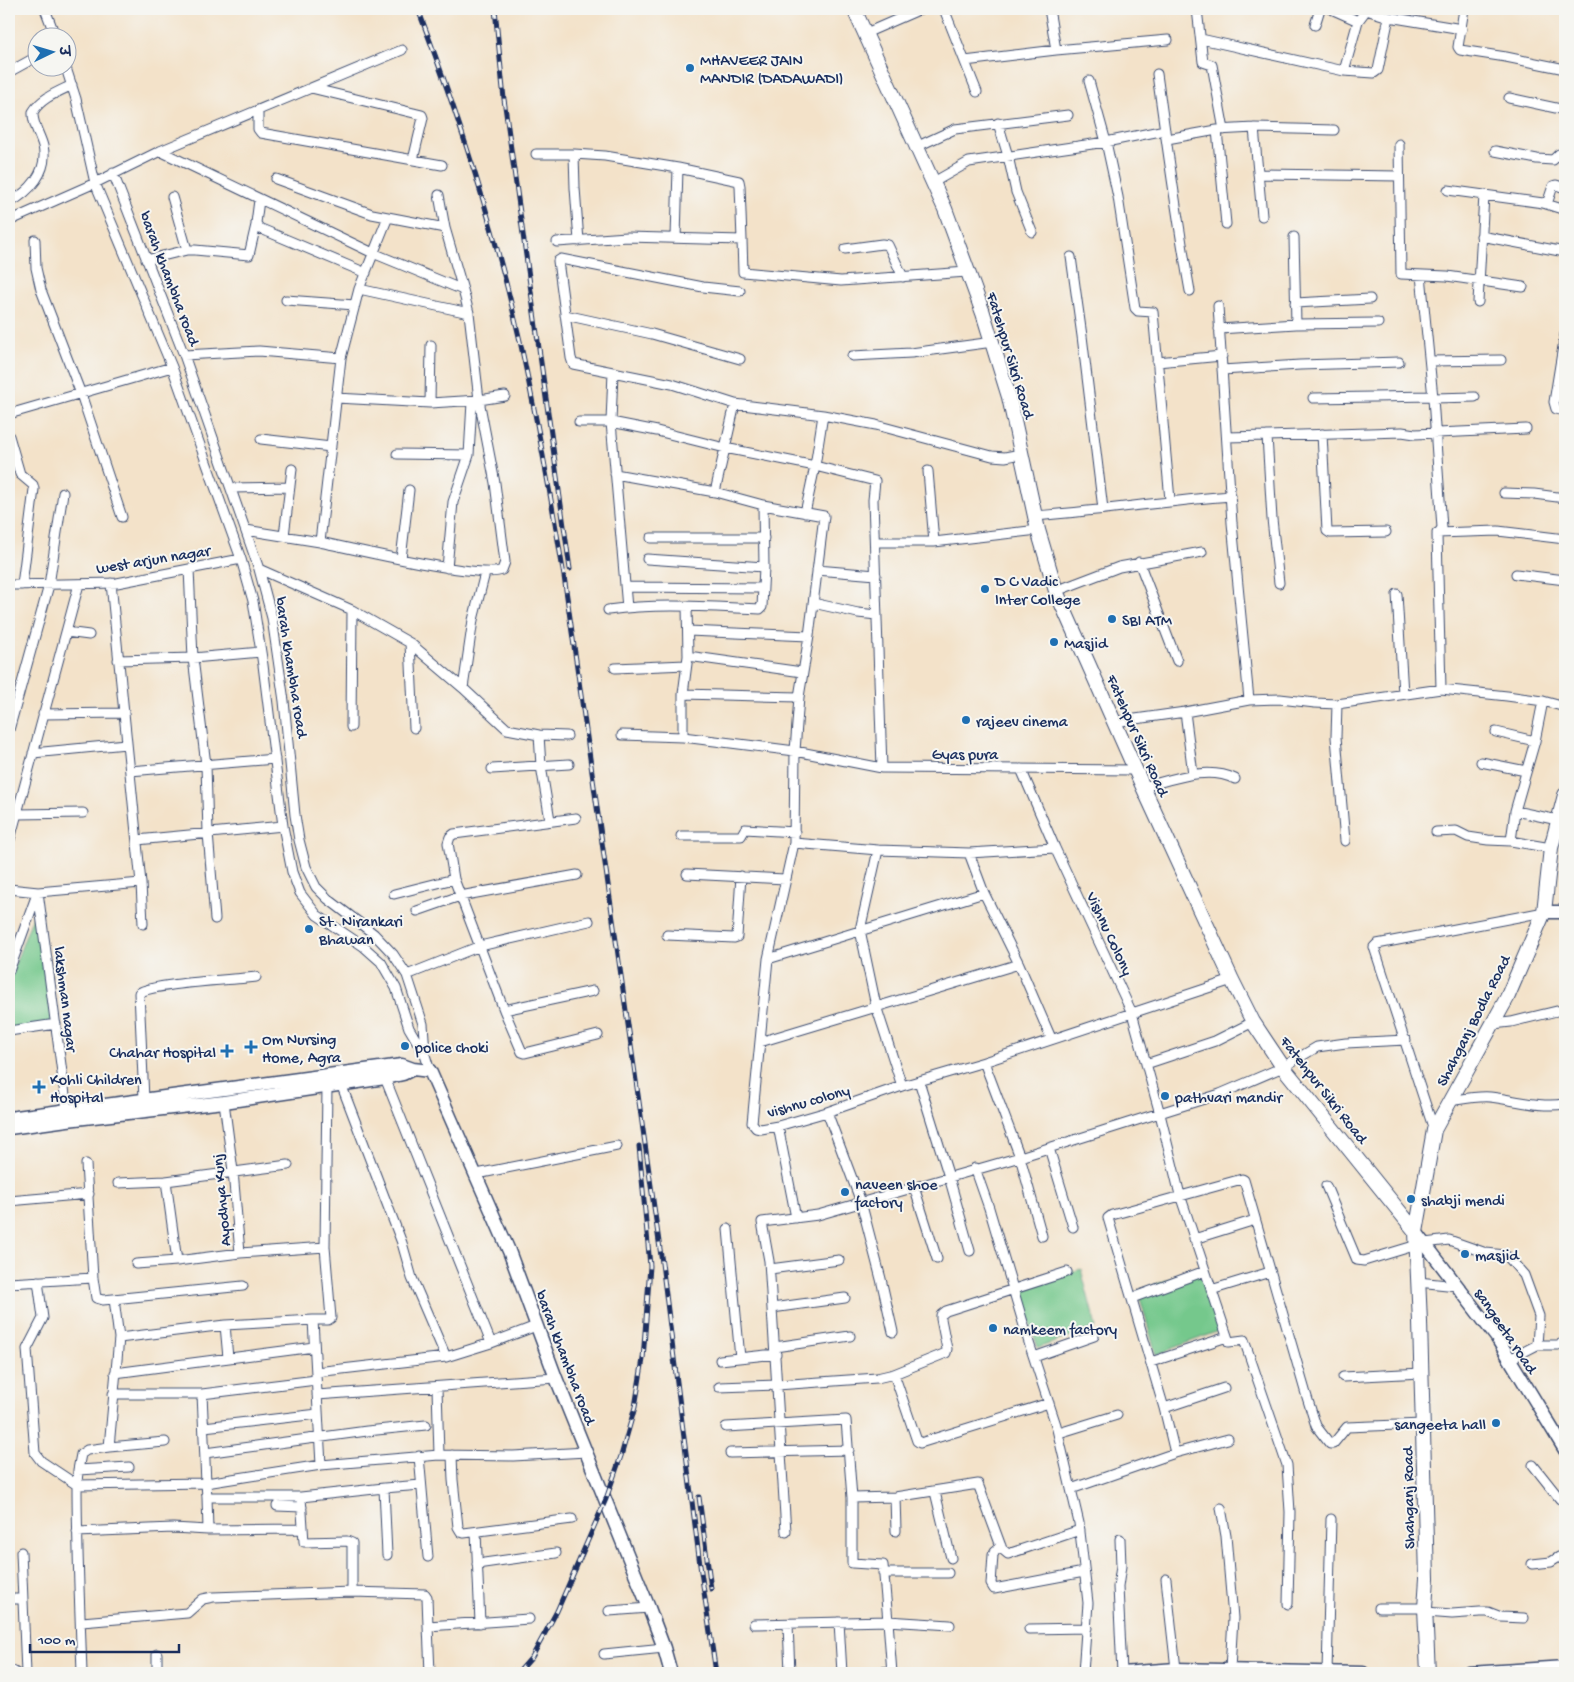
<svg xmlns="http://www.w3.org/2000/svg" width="1574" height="1682" viewBox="0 0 1574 1682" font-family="'Gochi Hand','Playpen Sans Deva',sans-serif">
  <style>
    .green { fill: #74c88c; stroke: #487c75 }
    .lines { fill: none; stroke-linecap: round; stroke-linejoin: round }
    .street-casing { stroke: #3b4a6e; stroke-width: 11 }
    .secondary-casing { stroke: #3b4a6e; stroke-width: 15 }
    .primary-casing { stroke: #3b4a6e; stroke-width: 16 }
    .street { stroke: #fff; stroke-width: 9 }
    .secondary { stroke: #fff; stroke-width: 12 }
    .primary { stroke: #fff; stroke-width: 14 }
    .rail-casing { stroke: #1b2f5e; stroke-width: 5 }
    .rail { stroke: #f6f6f2; stroke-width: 3; stroke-dasharray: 9; stroke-linecap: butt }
    .poi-dot { fill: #1f6fb2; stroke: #f6f6f2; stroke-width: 2 }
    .labels { text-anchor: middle; stroke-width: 4; stroke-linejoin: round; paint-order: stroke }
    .poi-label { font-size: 16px; fill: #1b2f5e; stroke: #f6f6f2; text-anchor: start }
    .street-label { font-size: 16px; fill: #1b2f5e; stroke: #f6f6f2 }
  </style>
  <rect width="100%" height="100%" fill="#f6f6f2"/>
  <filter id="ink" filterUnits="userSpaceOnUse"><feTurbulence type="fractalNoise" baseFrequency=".02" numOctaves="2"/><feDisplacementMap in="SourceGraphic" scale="10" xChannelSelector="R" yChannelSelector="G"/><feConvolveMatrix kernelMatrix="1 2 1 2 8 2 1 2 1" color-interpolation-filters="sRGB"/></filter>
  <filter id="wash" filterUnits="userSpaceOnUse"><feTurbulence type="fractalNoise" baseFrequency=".0096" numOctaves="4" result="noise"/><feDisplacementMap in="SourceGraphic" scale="20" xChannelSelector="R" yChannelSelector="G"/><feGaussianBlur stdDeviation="1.12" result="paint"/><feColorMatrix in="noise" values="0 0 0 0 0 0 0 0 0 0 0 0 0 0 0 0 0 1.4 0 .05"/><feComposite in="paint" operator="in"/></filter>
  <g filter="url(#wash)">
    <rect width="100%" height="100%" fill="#f3e2c9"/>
    <!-- green -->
    <path class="green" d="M 38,903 L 52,1024 L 9,1030 L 9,980 Z
      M 1198,1268 L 1221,1330 L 1156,1355 L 1138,1291 Z
      M 1081,1269 L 1096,1327 L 1038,1348 L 1019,1289 Z"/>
  </g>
  <g filter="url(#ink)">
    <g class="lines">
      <defs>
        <path id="street" d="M 45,9 L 56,38
          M 944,9 L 977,92
          M 1049,9 L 1056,50
          M 1197,9 L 1203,62 L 1212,65 L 1224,130
          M 1331,9 L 1358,21
          M 1464,9 L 1458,47 L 1460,50 L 1506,57 L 1565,69
          M 1366,10 L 1389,17 L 1462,29
          M 1315,25 L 1320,9
          M 866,33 L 921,9
          M 1201,39 L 1344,71 L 1374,73 L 1378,70 L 1389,17
          M 965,61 L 1056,50 L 1168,40
          M 66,68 L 76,99 L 95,183 L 172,367 L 241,559 L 253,601 L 263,665 L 283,826 L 292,872 L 300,893 L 317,915 L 363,946 L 381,962 L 396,988 L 409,1028 L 425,1055 L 430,1071
          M 1344,71 L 1358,21 L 1367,9
          M 9,72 L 38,56
          M 1157,74 C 1167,146 1177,219 1190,291
          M 1089,81 L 1106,142 L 1118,197 L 1135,308 L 1138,311 L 1153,312 L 1170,500
          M 311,88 L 422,115 L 423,118 L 413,160
          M 1509,98 L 1565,110
          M 258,110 L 258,129 L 261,133 L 442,165
          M 998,123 L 1008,156 L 1016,192 L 1032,232
          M 1254,128 L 1262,216
          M 1217,130 L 1226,224
          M 1167,139 L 1217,130 L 1254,128 L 1334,130
          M 1399,144 L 1401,274 L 1447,276 L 1523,287
          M 916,147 L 955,129 L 1068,115
          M 160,151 L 373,253 L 463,290 L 445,228 L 372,214 L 276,179
          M 1495,151 L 1537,159 L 1553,160 L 1559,154 L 1565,154
          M 536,154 L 574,154
          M 113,173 L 184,355 L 259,569 L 272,618 L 284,701 L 295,815 L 299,840 L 306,867 L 316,887 L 328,899 L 374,934 L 393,954 L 407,975 L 423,1024 L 425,1052
          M 1258,174 L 1399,176
          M 932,183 L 969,162 L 1106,142 L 1165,130
          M 1448,190 L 1543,203 L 1548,201 L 1553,186 L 1556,185 L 1565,188
          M 439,195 L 445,228
          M 172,197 L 187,250
          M 259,200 L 256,223 L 259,228 L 366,273
          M 9,203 C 29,192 49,172 43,146 C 40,134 32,124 33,112 C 41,98 58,92 72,85
          M 1543,203 L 1565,210
          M 9,221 L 95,183 L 160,151 L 402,50
          M 1481,236 L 1565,252
          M 1294,237 L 1296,324
          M 676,238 L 678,168 L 739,181 L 740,186 L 742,240
          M 35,240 L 36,268 L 41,290 L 81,394 L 122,517
          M 579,241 L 575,188 L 574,154 L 605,156 L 678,168
          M 557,242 L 627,237 L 742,240 L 743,272 L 841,281 L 967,272
          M 845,249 L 882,244 L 888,245 L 903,277
          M 1071,257 L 1082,336 L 1103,509
          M 146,260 L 187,250 L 195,250 L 249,255 L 256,225
          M 1421,275 L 1433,398 L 1442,528 L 1437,535 L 1441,689
          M 359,289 L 388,217
          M 740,291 L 703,287 L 561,259 L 558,261 L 571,358 L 573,364 L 672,384 L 735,404 L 823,415 L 876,425 L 992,456 L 1005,457 L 1021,454
          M 286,300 L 355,305
          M 1478,302 L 1484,195
          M 1295,303 L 1370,299
          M 1218,306 L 1232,523 L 1249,700
          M 565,315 L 652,334 L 740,359
          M 1219,329 L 1296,324 L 1378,323
          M 1565,334 L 1554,402 L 1556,409 L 1565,411
          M 184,355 L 259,351 L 341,358
          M 852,356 L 911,353 L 993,342
          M 1430,361 L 1501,360
          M 1157,362 L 1222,356
          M 1222,370 L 1300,365 L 1399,362
          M 613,372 L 611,422 L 627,608
          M 336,398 L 430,403 L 479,400 L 469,313 L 463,290
          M 1313,398 L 1433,396
          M 1433,398 L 1475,397
          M 430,403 L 431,345
          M 9,414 L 172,367
          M 579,422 L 611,422 L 657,431 L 725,448 L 815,466 L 875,481 L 873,500 L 882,768
          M 1322,434 L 1327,531 L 1330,533 L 1386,532
          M 9,436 L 20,474 L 33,485 L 34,489 L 22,585
          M 1227,437 L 1267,436
          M 261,439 L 331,447
          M 397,454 L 469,455
          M 928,471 L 934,542 L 1038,530
          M 231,488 L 290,487
          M 715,492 L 735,404
          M 1504,493 L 1534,494 L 1565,498
          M 763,505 L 824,516 L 809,636 L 799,697 L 795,751 L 794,843 L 768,959 L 752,1123 L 756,1128 L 761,1129 L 778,1126 L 827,1112 L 902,1086 L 984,1062 L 1232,980
          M 805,513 L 815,466 L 823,415
          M 1035,516 C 1100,511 1165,501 1231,496
          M 246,530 L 320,542 L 341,358 L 359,289 L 469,313
          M 1437,533 L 1498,531 L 1565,539
          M 284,536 L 292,469
          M 651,538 L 764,538
          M 320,542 C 348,548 484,580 502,570 L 505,562 L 495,483 L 479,400 L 505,396
          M 875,542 L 934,542
          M 401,559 L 409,490
          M 647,559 L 764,567
          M 1139,562 L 1177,661
          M 447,568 L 453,502 L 469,455 L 472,402
          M 189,569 L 193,658 L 206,765 L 208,833 L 215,919
          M 259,569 L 352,610 L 410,643 L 463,688 L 507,729 L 539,735 L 567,736
          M 817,570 L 876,575
          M 1516,574 L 1565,580
          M 111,583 L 141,883 L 143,924
          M 1279,583 L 1272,519 L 1267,436 L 1402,432 L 1415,434 L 1526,429
          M 9,585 L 117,583 L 241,559
          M 626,587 L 762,588
          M 1056,591 L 1119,567 L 1202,552
          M 1397,594 L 1403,694
          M 813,603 L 858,613 L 877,615
          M 608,610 C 658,603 709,607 760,609 L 762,607 L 764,567 L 763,505 L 715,492 L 615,474
          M 688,631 L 809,636
          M 66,632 L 89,635
          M 410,643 L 414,728
          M 688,656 L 802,672
          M 118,660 L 193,658 L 261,652
          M 615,668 L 686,665
          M 463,688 L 473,620 L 485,573
          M 683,694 L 799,697
          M 1543,701 L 1535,741 L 1515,811 L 1511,841 L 1551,848
          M 1337,704 L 1336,737 L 1345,841
          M 1185,712 L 1193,774
          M 43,714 L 123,713
          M 1114,722 L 1185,712 L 1249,700 L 1280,699 L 1315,703 L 1337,704 L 1441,689 L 1507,696 L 1543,701 L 1565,707
          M 351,727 L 352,610
          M 9,730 L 49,585 L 63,493
          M 1496,732 L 1535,741
          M 539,735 L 541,766 L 550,820
          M 622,735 L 683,737 L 795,751 L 882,768 L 1136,770
          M 683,737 L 683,694 L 688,656 L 687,606
          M 33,753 L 126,744
          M 1481,762 L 1526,771
          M 492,769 L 569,764
          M 1021,769 L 1055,848 L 1132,1013 L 1160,1114 L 1180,1195 L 1229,1342 L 1244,1340 L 1287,1465 L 1290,1512 L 1288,1604
          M 130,771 L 275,759
          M 1143,787 C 1171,780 1207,765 1235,779
          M 1515,811 L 1558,820 L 1565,824
          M 18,814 L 83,813
          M 576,818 L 454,834 L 450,837 L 448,843 L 454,879 L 504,1010 L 522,1052 L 525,1053 L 598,1035
          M 1436,832 L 1456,831 L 1468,837 L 1488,840 L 1511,841
          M 681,836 L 741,836 L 745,829 L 795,832
          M 137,840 L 283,826
          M 9,843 L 79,584
          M 794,843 L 878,850 L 969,853 L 1055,848
          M 878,850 L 860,930 L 876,1006 L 902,1086
          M 969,853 L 984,893 L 1019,964
          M 687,874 L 785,879
          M 9,889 L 38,892 L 141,883
          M 38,892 L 67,1110
          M 394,894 L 454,879
          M 417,911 L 460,896 L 577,875
          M 667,935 L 734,938 L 737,937 L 741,876
          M 768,959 L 984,893
          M 9,971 L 37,894
          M 407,975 L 480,946 L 589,921
          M 504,1010 L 593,991
          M 1493,1024 L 1511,1022 L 1565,1009
          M 9,1031 L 56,1024
          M 760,1042 L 1019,964 L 1051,1038
          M 984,1062 L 1020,1157 L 1042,1236
          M 1146,1064 L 1215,1041 L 1253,1022
          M 385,1078 L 491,1343
          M 919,1081 L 949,1177 L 970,1251
          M 341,1084 L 402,1243 L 412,1278 L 446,1357
          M 144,1099 L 139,993 C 154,983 233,980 256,977
          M 1450,1101 C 1463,1099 1477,1096 1490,1097 C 1515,1100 1540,1108 1565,1104
          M 224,1102 L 233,1171 L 240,1253
          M 827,1112 L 861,1202 L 881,1279 L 893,1332
          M 778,1126 L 796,1218
          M 1434,1130 L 1374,947 L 1377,944 L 1544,912
          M 1049,1148 L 1073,1227
          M 86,1164 L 93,1278 L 96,1298 L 103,1300 L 243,1286
          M 975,1168 L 989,1208 L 1030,1346 L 1056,1425 L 1079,1523 L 1088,1603 L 1083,1673
          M 477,1174 L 617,1146
          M 166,1181 L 177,1261
          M 118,1183 L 166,1181 L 288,1165
          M 1326,1186 L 1357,1260 L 1364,1261 L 1417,1245
          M 914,1187 L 937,1259
          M 9,1201 L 89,1194
          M 728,1229 L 740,1358
          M 1194,1239 L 1255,1220
          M 1425,1243 L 1449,1240 L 1486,1253 L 1505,1255 L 1509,1258 L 1524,1275 L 1539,1316 L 1537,1345 L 1510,1359
          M 136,1264 L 177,1261 L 240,1253 L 325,1247
          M 770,1269 L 839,1260
          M 38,1281 L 43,1318 L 27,1349 L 35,1453 L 41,1461 L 77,1485
          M 1418,1282 L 1457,1286
          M 9,1283 L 93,1278
          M 1211,1290 L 1270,1272
          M 1132,1298 L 1205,1271
          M 114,1299 L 119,1338 L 109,1447 L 165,1442
          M 772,1308 L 845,1298
          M 313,1320 L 328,1320 L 331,1318 L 325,1247 L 327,1086
          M 119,1338 L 225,1325
          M 1537,1345 L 1558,1345 L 1565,1342
          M 775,1347 L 850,1336
          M 1034,1357 L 1094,1336
          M 228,1358 L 225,1325 L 313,1320 L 321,1465
          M 720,1360 L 776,1354
          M 1151,1362 L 1227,1337
          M 316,1372 L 446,1357 L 491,1343 L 536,1326
          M 115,1373 L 314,1347
          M 894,1374 L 917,1441 L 920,1443 L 1049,1403
          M 1343,1377 L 1422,1373
          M 719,1387 L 777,1385 L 877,1378 L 894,1374 L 946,1353 L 947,1349 L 941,1319 L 941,1315 L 946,1311 L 1067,1272
          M 437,1388 L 439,1455 L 513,1456 L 587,1452
          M 113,1394 L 202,1394 L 316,1380
          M 317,1395 L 556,1378
          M 1164,1408 L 1224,1388
          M 204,1427 L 318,1414
          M 726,1427 L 846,1420 L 852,1498 L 852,1563 L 883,1565 L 888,1621 L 950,1625
          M 1059,1433 L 1117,1415
          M 205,1453 L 367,1431 L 426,1425
          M 730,1453 L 849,1450
          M 1175,1453 L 1164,1408 L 1108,1218 L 1112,1215 L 1242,1179 L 1244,1180 L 1306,1394 L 1316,1426 L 1330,1444 L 1333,1444 L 1347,1427 L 1423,1424
          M 452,1455 L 453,1480 L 458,1527 L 461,1532 L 464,1533 L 572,1519
          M 419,1456 L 428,1557
          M 1533,1465 L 1560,1499 L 1565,1501
          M 78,1470 L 129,1467
          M 77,1485 L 78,1470 L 81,1454 L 87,1450 L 109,1447
          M 384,1488 L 387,1555
          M 1071,1489 L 1175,1453 L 1228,1439
          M 935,1492 L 951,1558
          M 207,1497 L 206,1483 L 321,1465 L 439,1455
          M 895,1497 L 896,1531
          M 852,1498 L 895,1497 L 978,1484 L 1002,1549 L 1008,1554 L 1080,1530
          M 277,1506 L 302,1507
          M 1221,1508 L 1226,1536 L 1233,1618 L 1230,1669
          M 208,1530 L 207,1497 L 301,1497
          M 77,1532 L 173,1528 L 208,1530 L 302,1529
          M 476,1532 L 480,1623
          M 786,1532 L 769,1261 L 762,1222 L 818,1215 L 1020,1157 L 1220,1094 L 1283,1067 L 1317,1047 L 1346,1043 L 1406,1040
          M 1120,1539 L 1121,1566 L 1118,1587 L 1122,1673
          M 1001,1546 L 995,1551 L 993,1555 L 991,1584 L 994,1589 L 1084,1572
          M 21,1552 L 26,1673
          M 477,1564 L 556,1553
          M 1532,1564 L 1551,1562 L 1559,1557 L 1565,1556
          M 883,1573 L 948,1573
          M 1166,1579 L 1176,1669
          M 352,1592 L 352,1543 L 347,1541 L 304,1542 L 301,1497 L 384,1488 L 421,1485
          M 9,1599 L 23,1599
          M 1379,1608 L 1425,1608
          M 609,1611 L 649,1608
          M 1426,1612 L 1452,1614 L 1480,1612 L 1488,1612 L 1501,1617 L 1524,1618
          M 82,1622 L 187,1613 L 203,1599 L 213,1597 L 352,1592 L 425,1594 L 427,1597 L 428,1626
          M 839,1622 L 842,1673
          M 754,1624 L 888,1621 L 892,1673
          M 788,1624 L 790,1673
          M 1029,1629 L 1087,1628
          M 157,1654 L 157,1673
          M 604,1654 L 664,1648
          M 9,1669 L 16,1673
          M 1327,1672 L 1331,1519
          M 82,1673 C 80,1611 77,1548 77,1485 L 206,1483 L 202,1394
          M 430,1673 L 428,1626 L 529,1619
          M 868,1673 L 892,1671"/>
        <path id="secondary" d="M 1544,912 L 1565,912
          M 9,1118 L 402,1065 L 413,1069 L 430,1071 L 509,1251 L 556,1378 L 649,1608 L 664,1648 L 671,1673
          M 9,1128 L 67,1120 L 224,1102 L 385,1078 L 403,1074 L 413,1069
          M 1416,1232 L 1497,1338 L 1565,1450
          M 1122,1673 L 1176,1669 L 1363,1673
          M 1469,1673 L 1565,1667"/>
        <path id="primary" d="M 854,9 L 945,209 L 983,313 L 1009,397 L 1038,530 L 1056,591 L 1143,787 L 1232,980 L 1253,1022 L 1283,1067 L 1416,1232
          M 1428,1673 L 1425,1608 L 1427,1578 L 1420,1322 L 1416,1232 L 1434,1130 L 1507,998 L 1544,912 L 1551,848 L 1565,795"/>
      </defs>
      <!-- street casing -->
      <use href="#street" class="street-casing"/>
      <!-- secondary casing -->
      <use href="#secondary" class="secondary-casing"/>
      <!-- primary casing -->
      <use href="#primary" class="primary-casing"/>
      <!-- street -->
      <use href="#street" class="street"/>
      <!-- secondary -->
      <use href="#secondary" class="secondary"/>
      <!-- primary -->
      <use href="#primary" class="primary"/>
      <defs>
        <path id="rail" d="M 418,9 C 459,117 495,229 520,341 C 537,419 551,497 564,576 L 662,1263 L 700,1565 L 716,1673
          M 495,9 L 504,99 L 570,569
          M 699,1497 L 711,1589
          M 518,1673 L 532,1657 L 557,1611 L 606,1499 L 621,1456 L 635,1407 L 643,1359 L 650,1266 L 639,1146"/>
      </defs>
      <!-- rail casing -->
      <use href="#rail" class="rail-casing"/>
      <!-- rail -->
      <use href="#rail" class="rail"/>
    </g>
  </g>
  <!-- markers -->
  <g class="poi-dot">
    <circle cx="690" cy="68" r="5"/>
    <circle cx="985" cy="589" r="5"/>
    <circle cx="1112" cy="619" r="5"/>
    <circle cx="1054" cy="642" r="5"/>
    <circle cx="966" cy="720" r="5"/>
    <circle cx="309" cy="929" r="5"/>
    <circle cx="405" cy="1046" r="5"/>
    <path d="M248.5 1039.5h5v5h5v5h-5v5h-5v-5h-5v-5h5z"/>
    <path d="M224.5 1043.5h5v5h5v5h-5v5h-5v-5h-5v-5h5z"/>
    <path d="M36.5 1079.5h5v5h5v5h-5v5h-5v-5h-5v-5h5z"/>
    <circle cx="1165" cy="1096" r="5"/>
    <circle cx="845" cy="1192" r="5"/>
    <circle cx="1411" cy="1199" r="5"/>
    <circle cx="1465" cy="1254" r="5"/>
    <circle cx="993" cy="1328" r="5"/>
    <circle cx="1496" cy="1423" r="5"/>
  </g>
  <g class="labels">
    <!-- poi labels -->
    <g class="poi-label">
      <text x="700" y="65">MHAVEER JAIN<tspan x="700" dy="18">MANDIR (DADAWADI)</tspan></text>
      <text x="995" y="586">D C Vadic<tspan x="995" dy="18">Inter College</tspan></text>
      <text x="1122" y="625">SBI ATM</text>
      <text x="1064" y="648">Masjid</text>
      <text x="976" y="726">rajeev cinema</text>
      <text x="319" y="926">St. Nirankari<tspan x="319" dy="18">Bhawan</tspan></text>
      <text x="262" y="1044">Om Nursing<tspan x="262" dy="18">Home, Agra</tspan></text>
      <text x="415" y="1052">police choki</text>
      <text x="216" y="1057" text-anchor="end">Chahar Hospital</text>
      <text x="50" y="1084">Kohli Children<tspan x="50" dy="18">Hospital</tspan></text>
      <text x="1175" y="1102">pathvari mandir</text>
      <text x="855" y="1189">naveen shoe<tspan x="855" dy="18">factory</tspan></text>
      <text x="1421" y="1205">shabji mendi</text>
      <text x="1475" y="1260">masjid</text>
      <text x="1003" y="1334">namkeem factory</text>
      <text x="1486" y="1429" text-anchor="end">sangeeta hall</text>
    </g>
    <!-- street labels -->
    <g class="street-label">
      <text transform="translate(171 278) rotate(69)" y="6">barah khambha road</text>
      <text transform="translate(1012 355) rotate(73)" y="6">Fatehpur Sikri Road</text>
      <text transform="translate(153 558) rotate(-9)" y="6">west arjun nagar</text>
      <text transform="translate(293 667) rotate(81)" y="6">barah khambha road</text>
      <text transform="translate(1139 735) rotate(66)" y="6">Fatehpur Sikri Road</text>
      <text x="965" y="759">Gyas pura</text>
      <text transform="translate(1111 933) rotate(65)" y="6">Vishnu Colony</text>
      <text transform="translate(67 999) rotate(83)" y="6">lakshman nagar</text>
      <text transform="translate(1472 1020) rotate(-63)" y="6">Shahganj Bodla Road</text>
      <text transform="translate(1325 1089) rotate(52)" y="6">Fatehpur Sikri Road</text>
      <text transform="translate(808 1100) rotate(-16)" y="6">vishnu colony</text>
      <text transform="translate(220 1200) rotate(-95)" y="6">Ayodhya Kunj</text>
      <text transform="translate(1507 1330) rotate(56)" y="6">sangeeta road</text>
      <text transform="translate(567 1357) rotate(69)" y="6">barah khambha road</text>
      <text transform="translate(1407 1498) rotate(-91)" y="6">Shahganj Road</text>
    </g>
  </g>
  <!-- margin -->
  <rect width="1574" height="1682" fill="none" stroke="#f6f6f2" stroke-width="30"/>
  <!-- north arrow -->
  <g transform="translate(52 52) rotate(85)"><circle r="24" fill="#f6f6f2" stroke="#9ea6b7"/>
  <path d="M0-4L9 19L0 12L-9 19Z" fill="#1f6fb2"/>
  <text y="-8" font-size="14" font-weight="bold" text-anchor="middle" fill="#1b2f5e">उ</text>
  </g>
  <!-- scale -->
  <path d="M30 1644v8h149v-8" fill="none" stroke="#1b2f5e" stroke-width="2.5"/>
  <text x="38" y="1644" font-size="15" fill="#1b2f5e" stroke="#f6f6f2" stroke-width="4" paint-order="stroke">100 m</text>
</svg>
